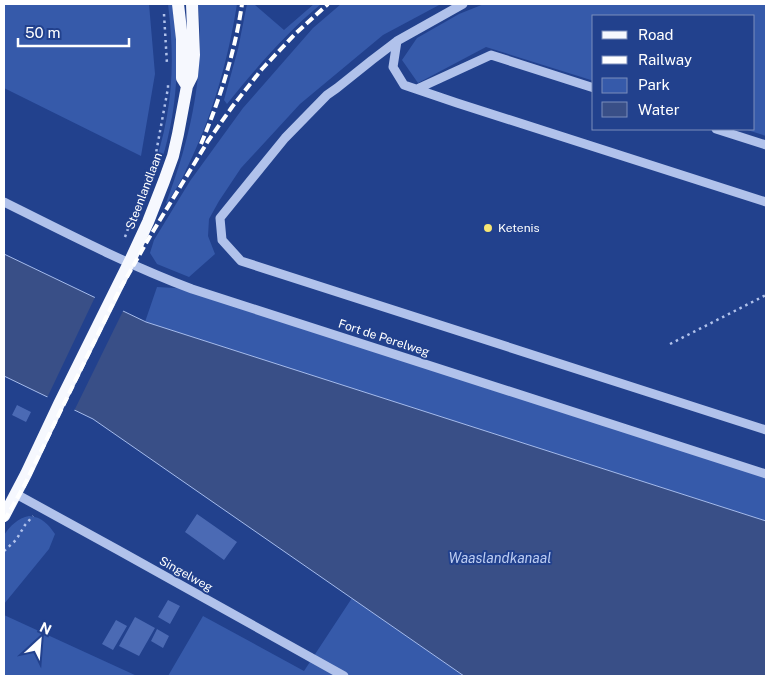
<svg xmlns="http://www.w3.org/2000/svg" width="770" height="680" viewBox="0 0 770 680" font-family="'Public Sans',sans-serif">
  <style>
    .green { fill: #365aaa }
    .water { fill: #394f87; stroke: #a5bbec }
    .pier { fill: #22418d }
    .building { fill: #4b6ab4 }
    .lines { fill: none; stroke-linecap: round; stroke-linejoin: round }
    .path { stroke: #b1c2eb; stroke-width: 2.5; stroke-dasharray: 2.5 4; stroke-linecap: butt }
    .minor { stroke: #b1c2eb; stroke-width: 9 }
    .major { stroke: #f6f8fe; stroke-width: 12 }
    .rail { stroke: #fff; stroke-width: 4; stroke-dasharray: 9 4; stroke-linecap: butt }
    .poi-dot { fill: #f7e573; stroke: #22418d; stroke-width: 2 }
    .labels { text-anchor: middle; stroke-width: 4; stroke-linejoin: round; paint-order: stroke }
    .street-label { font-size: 12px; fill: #fff; stroke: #22418d }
    .poi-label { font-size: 12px; fill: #fff; stroke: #22418d; text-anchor: start }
    .water-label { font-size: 14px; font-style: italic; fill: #bdcdf2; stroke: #22418d }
  </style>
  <rect width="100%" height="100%" fill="#22418d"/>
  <!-- green -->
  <path class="green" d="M 4,4 L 149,4 L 155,74 L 141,156 L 4,88 Z
    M 168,4 L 172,4 C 180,52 178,102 165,149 C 162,160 157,171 153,181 L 150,178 C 172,118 176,67 168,4 Z
    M 198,4 L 237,4 C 228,61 212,118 186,170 C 181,182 173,193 167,204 L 166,203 C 186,151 200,95 200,38 C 200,27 199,15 198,4 Z
    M 247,4 L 255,4 L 255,5 L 284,30 L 314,4 L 321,4 C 286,33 256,68 227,104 L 224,100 L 238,49 Z
    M 341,4 L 441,4 L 383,35 L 300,104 L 241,168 L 219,201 L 209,219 L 208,236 L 215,254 L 189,277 L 157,264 L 150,253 L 154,240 L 190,181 L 243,108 L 313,28 Z
    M 484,4 L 766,4 L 766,136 L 744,129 L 754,129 L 754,16 L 594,16 L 594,81 L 486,47 L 418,83 L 402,60 L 417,38 L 459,14 Z
    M 157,287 L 192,289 L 766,474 L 766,521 L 145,322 Z
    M 29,516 C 42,517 48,524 55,534 L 49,549 L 4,604 L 4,535 C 10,526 18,518 29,516 Z
    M 352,598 L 464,676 L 168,676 L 203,616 L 304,671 Z
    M 4,615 L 137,676 L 4,676 Z"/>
  <!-- water -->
  <path class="water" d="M 4,254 L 146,322 L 766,521 L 766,676 L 464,676 L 93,419 L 4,376 Z"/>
  <!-- pier -->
  <path class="pier" d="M 96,295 L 124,309 L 74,411 L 47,398 Z"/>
  <!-- building -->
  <path class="building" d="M 17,405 L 31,412 L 26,422 L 12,415 Z
    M 197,514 L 237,542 L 224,560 L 185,532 Z
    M 168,600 L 180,606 L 170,624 L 158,617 Z
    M 135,617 L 155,628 L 139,656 L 119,646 Z
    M 116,620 L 127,626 L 113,650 L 102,644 Z
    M 157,629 L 169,636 L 163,648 L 151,641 Z"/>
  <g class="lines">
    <!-- path -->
    <path class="path" d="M 164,14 L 167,64
      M 125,237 L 156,153 L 168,88 L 168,82
      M 670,344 L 766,295
      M 4,551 L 16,540 L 25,525 L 33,516"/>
    <!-- minor -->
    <path class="minor" d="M 463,4 L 397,41 L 372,60 L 337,88 L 327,95 L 285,138 L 220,218 L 222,240 L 241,261 L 766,430
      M 397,41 L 393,67 L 404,85 L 457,103 L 766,202
      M 417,89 L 491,55 L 594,88
      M 716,129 L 766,145
      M 4,202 C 66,233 128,265 192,289 L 766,474
      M 16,494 L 118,550 L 344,676"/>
    <!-- major -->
    <path class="major" d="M 178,4 L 182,39 L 182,78 L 187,86
      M 4,516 L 26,474 L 59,404 L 129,263 L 148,222 L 164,181 L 173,156 L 178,134 L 187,86 L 192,76 L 194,55 L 192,4"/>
    <!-- rail -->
    <path class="rail" d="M 201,144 C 220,99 235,52 242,4
      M 4,521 L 24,486 L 119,291 L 149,238 L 208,141 L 232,107 L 262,69 L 295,34 L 328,4"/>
  </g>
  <!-- markers -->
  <circle class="poi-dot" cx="488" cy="228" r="5"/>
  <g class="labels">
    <!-- street labels -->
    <g class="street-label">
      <text transform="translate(144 191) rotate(-69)" y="4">Steenlandlaan</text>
      <text transform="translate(384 338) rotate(18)" y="4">Fort de Perelweg</text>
      <text transform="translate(186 574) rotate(29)" y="4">Singelweg</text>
    </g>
    <!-- poi labels -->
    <g class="poi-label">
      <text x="498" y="232">Ketenis</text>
    </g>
    <!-- water labels -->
    <g class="water-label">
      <text x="500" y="563">Waaslandkanaal</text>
    </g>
  </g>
  <!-- border -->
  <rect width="770" height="680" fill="none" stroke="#ffffff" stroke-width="10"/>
  <!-- legend -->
  <rect x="592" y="15" width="162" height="115" fill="#22418d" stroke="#7a8dbb"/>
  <rect x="602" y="31" width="25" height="8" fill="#f6f8fe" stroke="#7a8dbb"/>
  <text x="638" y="40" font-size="15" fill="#ffffff">Road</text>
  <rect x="602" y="56" width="25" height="8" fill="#ffffff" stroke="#7a8dbb"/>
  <text x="638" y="65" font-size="15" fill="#ffffff">Railway</text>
  <rect x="602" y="78" width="25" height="15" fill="#365aaa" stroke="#7a8dbb"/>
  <text x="638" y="90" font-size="15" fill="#ffffff">Park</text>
  <rect x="602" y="102" width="25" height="15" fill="#394f87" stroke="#7a8dbb"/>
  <text x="638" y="115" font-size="15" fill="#ffffff">Water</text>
  <!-- north arrow -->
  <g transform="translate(40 640) rotate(26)" stroke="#22418d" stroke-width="4" paint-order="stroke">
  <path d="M0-4L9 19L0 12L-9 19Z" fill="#ffffff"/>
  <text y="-8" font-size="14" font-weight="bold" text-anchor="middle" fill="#ffffff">N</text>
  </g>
  <!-- scale -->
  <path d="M18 38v8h111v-8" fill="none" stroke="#ffffff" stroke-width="2.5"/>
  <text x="25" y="38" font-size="15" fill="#ffffff" stroke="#22418d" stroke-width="4" paint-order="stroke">50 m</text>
</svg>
